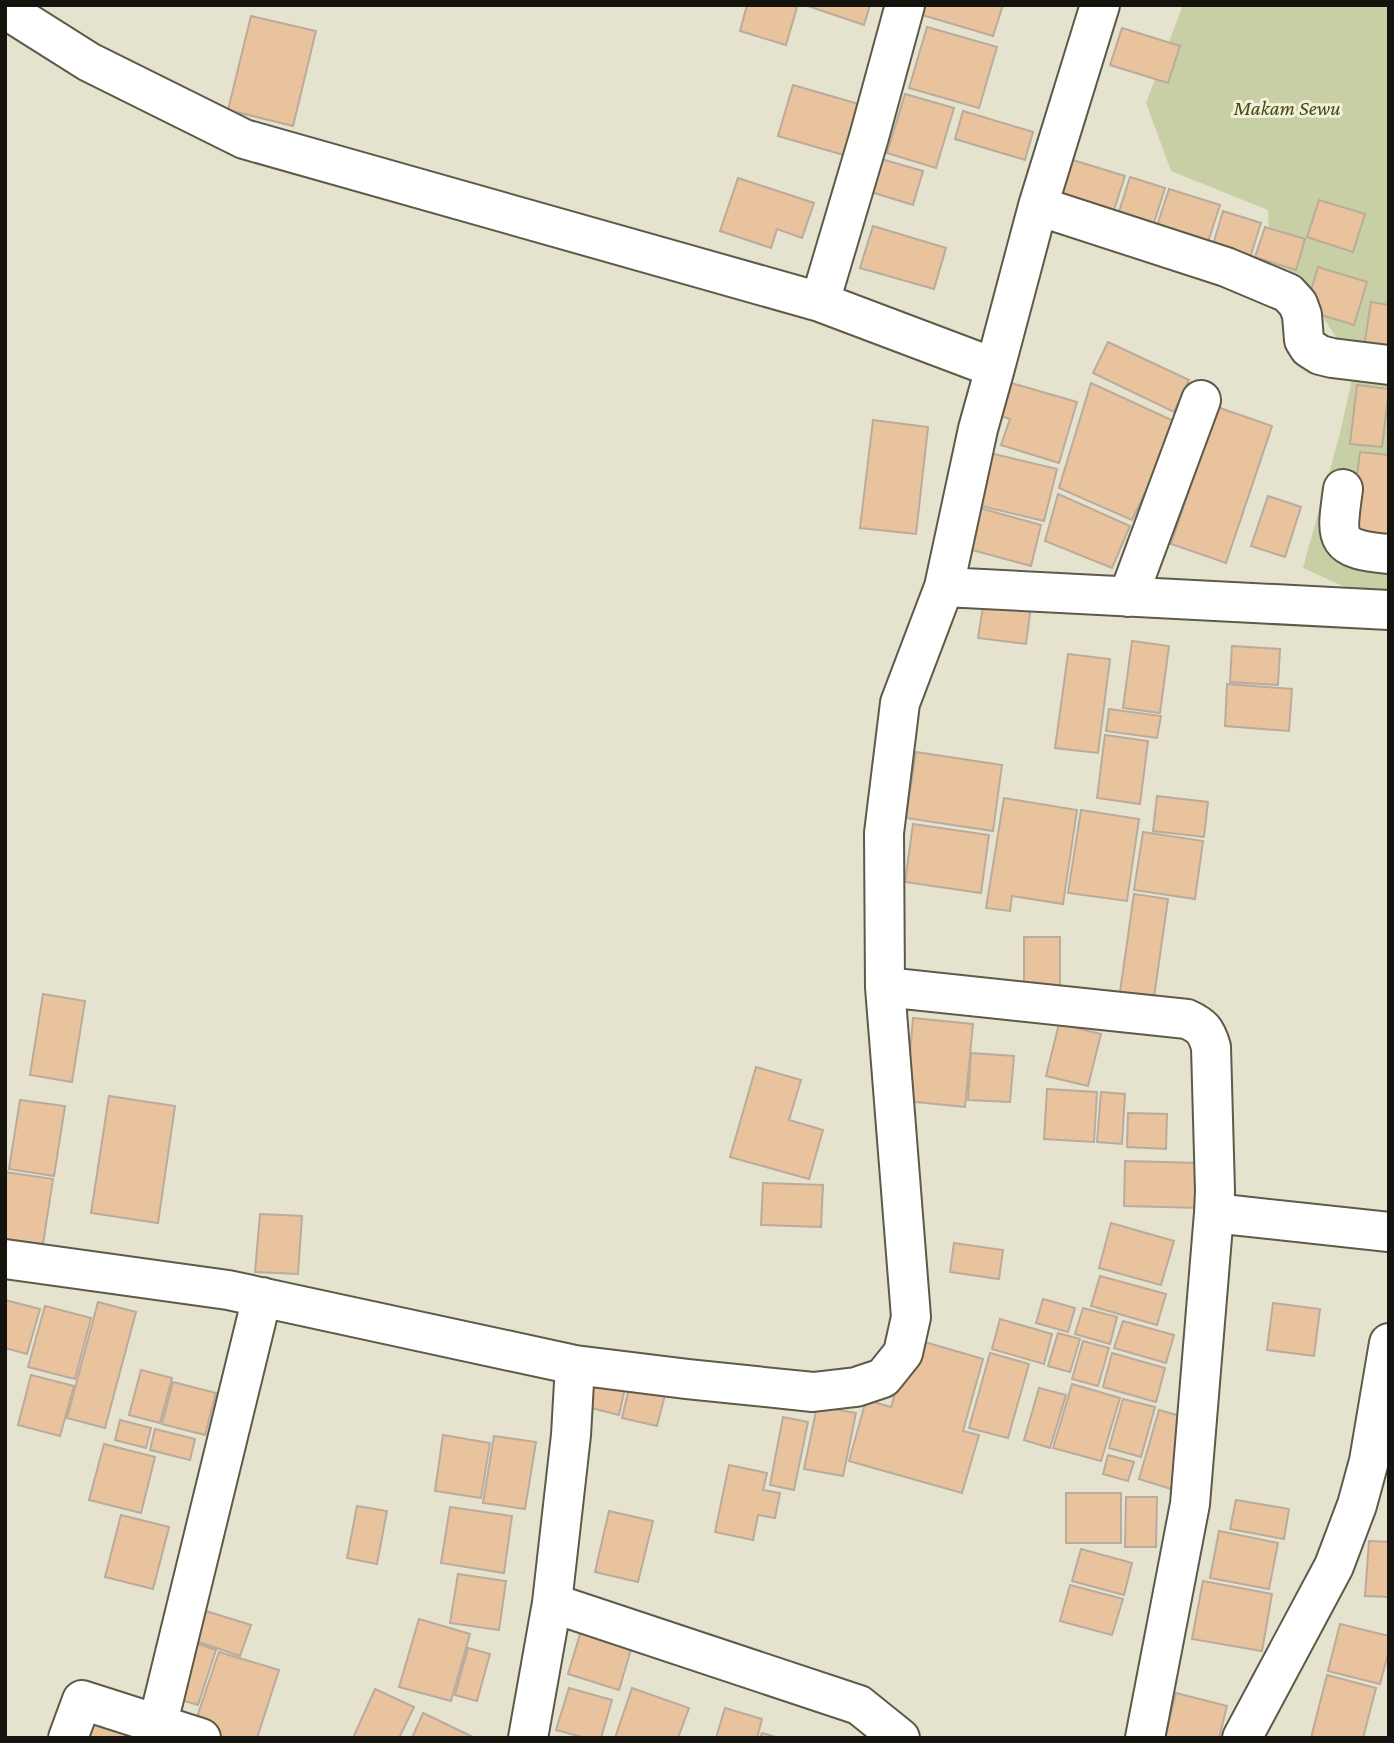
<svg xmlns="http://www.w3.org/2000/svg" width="1394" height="1743" viewBox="0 0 1394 1743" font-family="'Crimson Pro',serif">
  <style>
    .green { fill: #c9cfa4 }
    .building { fill: #e9c39d; stroke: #baab9d; stroke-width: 2 }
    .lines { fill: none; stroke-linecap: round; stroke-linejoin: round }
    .minor-casing { stroke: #5d5a4a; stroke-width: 42 }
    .minor { stroke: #fff; stroke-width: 38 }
    .labels { text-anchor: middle; stroke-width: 6; stroke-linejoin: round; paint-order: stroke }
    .park-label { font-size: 21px; font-style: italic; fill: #454a10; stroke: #f2efdb }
  </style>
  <rect width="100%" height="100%" fill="#e5e2ce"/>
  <!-- green -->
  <path class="green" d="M 1183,5 L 1389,5 L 1389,596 L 1365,596 L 1303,568 L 1340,433 L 1355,366 L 1305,290 L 1270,268 L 1268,210 L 1171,171 L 1146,103 Z"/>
  <!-- building -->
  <path class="building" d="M 747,5 L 790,5 L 797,7 L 786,45 L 740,31 Z
    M 805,5 L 870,5 L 864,25 Z
    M 914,5 L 1003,5 L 993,36 L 912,12 Z
    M 251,16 L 316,31 L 293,126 L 228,110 Z
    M 927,27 L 997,47 L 979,108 L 909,88 Z
    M 1122,28 L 1180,46 L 1168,83 L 1110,65 Z
    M 793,85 L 862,105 L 847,156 L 778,136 Z
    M 905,94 L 954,108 L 936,168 L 887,153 Z
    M 963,111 L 1033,132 L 1025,160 L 955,139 Z
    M 1066,158 L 1125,176 L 1110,222 L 1052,204 Z
    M 881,159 L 923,171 L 913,205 L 871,192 Z
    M 1130,177 L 1165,188 L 1151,232 L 1116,221 Z
    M 738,178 L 814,203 L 802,238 L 777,229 L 771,248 L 720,231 Z
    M 1169,189 L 1220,205 L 1206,248 L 1155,232 Z
    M 1319,200 L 1365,214 L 1353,252 L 1307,237 Z
    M 1223,211 L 1261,223 L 1247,267 L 1210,255 Z
    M 873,226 L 946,248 L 934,289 L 860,268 Z
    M 1265,227 L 1305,239 L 1296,270 L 1255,257 Z
    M 1318,267 L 1367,282 L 1354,325 L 1305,310 Z
    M 1371,302 L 1389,305 L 1389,351 L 1364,347 Z
    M 1108,342 L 1189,380 L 1174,412 L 1093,373 Z
    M 1001,380 L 1077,402 L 1059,463 L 1001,445 L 1010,419 L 991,413 Z
    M 1091,383 L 1178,423 L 1132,520 L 1059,488 Z
    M 1357,385 L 1389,389 L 1382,447 L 1350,444 Z
    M 1217,407 L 1272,426 L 1226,563 L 1171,544 Z
    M 873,420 L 928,427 L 916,534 L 860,528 Z
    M 1360,452 L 1389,455 L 1389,541 L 1349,536 Z
    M 990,453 L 1057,469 L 1044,521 L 977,505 Z
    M 1058,494 L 1130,526 L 1112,568 L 1045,541 Z
    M 1268,496 L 1301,507 L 1285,557 L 1251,546 Z
    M 976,507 L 1041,525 L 1031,566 L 965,548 Z
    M 984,600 L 1031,606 L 1026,644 L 978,638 Z
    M 1132,641 L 1169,646 L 1160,713 L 1123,708 Z
    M 1232,646 L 1280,649 L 1278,685 L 1230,682 Z
    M 1068,654 L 1110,659 L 1098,753 L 1055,748 Z
    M 1227,684 L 1292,689 L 1289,731 L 1225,726 Z
    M 1109,709 L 1161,716 L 1157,738 L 1106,731 Z
    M 1105,735 L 1148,741 L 1140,804 L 1097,798 Z
    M 916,752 L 1002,765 L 993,831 L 906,818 Z
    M 1157,796 L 1208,802 L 1204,837 L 1153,831 Z
    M 1004,798 L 1077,810 L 1063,904 L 1012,896 L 1010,911 L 986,908 Z
    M 1081,810 L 1139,819 L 1127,901 L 1068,893 Z
    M 913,824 L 989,835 L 981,893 L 905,882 Z
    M 1143,832 L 1203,841 L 1195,899 L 1134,890 Z
    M 1134,894 L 1168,899 L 1153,1004 L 1119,999 Z
    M 1024,937 L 1060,937 L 1060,990 L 1024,990 Z
    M 43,994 L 85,1001 L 72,1082 L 30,1075 Z
    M 913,1018 L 973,1024 L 965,1107 L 906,1101 Z
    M 1059,1024 L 1101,1034 L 1088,1086 L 1046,1076 Z
    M 971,1053 L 1014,1056 L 1010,1102 L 968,1100 Z
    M 756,1067 L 801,1080 L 789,1120 L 823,1130 L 809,1179 L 730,1157 Z
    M 1047,1089 L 1097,1092 L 1094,1142 L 1044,1139 Z
    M 1101,1092 L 1125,1094 L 1122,1144 L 1097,1142 Z
    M 109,1096 L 175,1106 L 158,1223 L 91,1213 Z
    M 20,1100 L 65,1106 L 54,1176 L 9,1169 Z
    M 1128,1113 L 1167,1114 L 1166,1149 L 1127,1147 Z
    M 1125,1161 L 1201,1163 L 1201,1208 L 1124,1206 Z
    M 5,1172 L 53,1179 L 43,1244 L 5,1239 Z
    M 763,1183 L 823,1185 L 821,1227 L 761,1225 Z
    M 260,1214 L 302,1216 L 298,1274 L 255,1272 Z
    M 1111,1223 L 1174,1241 L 1161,1285 L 1099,1268 Z
    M 954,1243 L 1003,1250 L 999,1279 L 950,1272 Z
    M 1100,1276 L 1166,1294 L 1157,1325 L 1091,1306 Z
    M 1043,1299 L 1075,1308 L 1068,1332 L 1036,1323 Z
    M 5,1300 L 40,1309 L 27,1354 L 5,1348 Z
    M 98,1302 L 136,1312 L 105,1428 L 67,1418 Z
    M 1273,1303 L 1320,1309 L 1314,1356 L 1267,1350 Z
    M 45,1306 L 91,1318 L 75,1379 L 28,1367 Z
    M 1083,1308 L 1117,1317 L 1110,1344 L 1075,1334 Z
    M 1000,1319 L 1052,1334 L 1044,1364 L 992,1349 Z
    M 1123,1321 L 1174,1335 L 1166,1363 L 1114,1348 Z
    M 1058,1333 L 1080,1339 L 1070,1372 L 1048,1366 Z
    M 911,1338 L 983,1359 L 963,1431 L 979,1435 L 962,1493 L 849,1461 L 866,1400 L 891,1407 Z
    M 1083,1341 L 1109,1348 L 1098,1386 L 1072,1379 Z
    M 990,1353 L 1029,1364 L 1008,1438 L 969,1428 Z
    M 1112,1353 L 1165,1368 L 1156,1402 L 1103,1387 Z
    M 141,1370 L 172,1378 L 160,1423 L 129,1415 Z
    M 592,1371 L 627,1379 L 619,1415 L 583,1406 Z
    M 31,1375 L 74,1386 L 60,1436 L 18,1425 Z
    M 631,1379 L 667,1387 L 657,1426 L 622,1418 Z
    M 173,1382 L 216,1393 L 205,1435 L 162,1424 Z
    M 1072,1384 L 1120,1398 L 1101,1461 L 1053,1448 Z
    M 1039,1388 L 1066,1395 L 1050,1448 L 1024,1440 Z
    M 1123,1399 L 1155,1407 L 1141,1457 L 1109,1448 Z
    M 817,1406 L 856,1413 L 843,1476 L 804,1469 Z
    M 1159,1410 L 1191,1419 L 1171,1489 L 1139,1479 Z
    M 783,1417 L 808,1422 L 794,1490 L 770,1485 Z
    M 120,1420 L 151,1428 L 146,1448 L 115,1440 Z
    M 155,1429 L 195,1439 L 190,1460 L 150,1450 Z
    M 443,1435 L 490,1443 L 481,1498 L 435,1491 Z
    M 494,1436 L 536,1442 L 525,1509 L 483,1503 Z
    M 104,1444 L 155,1457 L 141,1513 L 89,1500 Z
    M 1108,1455 L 1134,1462 L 1128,1481 L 1103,1474 Z
    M 729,1465 L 767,1473 L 763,1490 L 780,1493 L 775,1518 L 758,1515 L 753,1540 L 715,1532 Z
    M 1066,1493 L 1121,1493 L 1121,1543 L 1066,1543 Z
    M 1126,1497 L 1157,1497 L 1156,1547 L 1125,1547 Z
    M 1236,1500 L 1289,1509 L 1284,1539 L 1230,1529 Z
    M 357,1506 L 387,1511 L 377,1564 L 347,1558 Z
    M 450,1507 L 512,1516 L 504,1573 L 441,1563 Z
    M 609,1511 L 653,1521 L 638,1582 L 595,1572 Z
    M 121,1515 L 169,1527 L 153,1589 L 105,1577 Z
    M 1219,1531 L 1278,1543 L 1269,1589 L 1210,1578 Z
    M 1369,1541 L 1389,1542 L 1389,1597 L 1365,1596 Z
    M 1081,1549 L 1132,1563 L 1124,1595 L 1072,1581 Z
    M 458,1574 L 506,1581 L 499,1630 L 450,1623 Z
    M 1203,1581 L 1272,1594 L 1262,1651 L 1192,1639 Z
    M 1070,1585 L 1123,1599 L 1112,1635 L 1060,1621 Z
    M 193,1607 L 251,1625 L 240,1656 L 184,1637 Z
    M 419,1619 L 470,1634 L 451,1701 L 399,1687 Z
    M 1340,1624 L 1389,1636 L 1389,1650 L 1380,1684 L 1328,1671 Z
    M 581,1631 L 632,1646 L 619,1690 L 568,1674 Z
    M 183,1639 L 216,1650 L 198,1705 L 165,1695 Z
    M 468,1648 L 490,1654 L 477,1701 L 455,1695 Z
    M 219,1652 L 279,1670 L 257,1738 L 221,1738 L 193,1729 Z
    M 1327,1675 L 1376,1688 L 1363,1738 L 1311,1738 Z
    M 569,1688 L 612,1700 L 601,1738 L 586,1738 L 556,1730 Z
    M 632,1688 L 689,1708 L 678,1738 L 615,1738 Z
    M 375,1689 L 414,1707 L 399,1738 L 353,1738 Z
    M 1176,1693 L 1227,1706 L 1219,1738 L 1165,1738 Z
    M 725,1708 L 762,1719 L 757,1738 L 716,1738 Z
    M 423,1713 L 475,1738 L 412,1738 Z
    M 93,1721 L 133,1735 L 132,1738 L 87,1738 Z
    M 762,1733 L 779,1738 L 760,1738 Z"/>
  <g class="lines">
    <defs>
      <path id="minor" d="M 5,9 L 89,62 L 244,139 L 820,302 L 995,368 L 978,429 L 944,587 L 900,703 L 884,833 L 885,987 L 911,1317 L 903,1353 L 883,1378 L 856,1387 L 813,1392 L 687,1379 L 575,1365 L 228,1290 L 5,1259
        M 1038,206 L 1226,267 L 1288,293 L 1298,304 L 1302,315 L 1304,340 L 1309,348 L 1320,355 L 1332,358 L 1389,365
        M 820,302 L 869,137 L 905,5
        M 995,368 L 1038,206 L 1100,5
        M 1343,489 C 1336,540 1333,549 1389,554
        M 944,587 L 1389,610
        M 1128,597 L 1201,400
        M 885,987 L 1187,1019 C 1202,1026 1206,1030 1211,1047 L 1215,1191 L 1214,1213 L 1389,1232
        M 552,1603 L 859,1705 L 900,1738
        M 158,1723 L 262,1297
        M 68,1738 L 82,1700 L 201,1738
        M 528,1738 L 552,1603 L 571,1435 L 575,1365
        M 1145,1738 L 1190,1504 L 1214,1213
        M 1242,1738 L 1334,1566 L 1357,1505 L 1369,1461 L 1389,1343"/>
    </defs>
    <!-- minor casing -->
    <use href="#minor" class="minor-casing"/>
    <!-- minor -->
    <use href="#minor" class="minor"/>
  </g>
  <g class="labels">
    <!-- park labels -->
    <g class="park-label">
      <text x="1287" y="115">Makam Sewu</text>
    </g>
  </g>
  <!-- border -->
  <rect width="1394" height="1743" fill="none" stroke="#15130d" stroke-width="14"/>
</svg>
